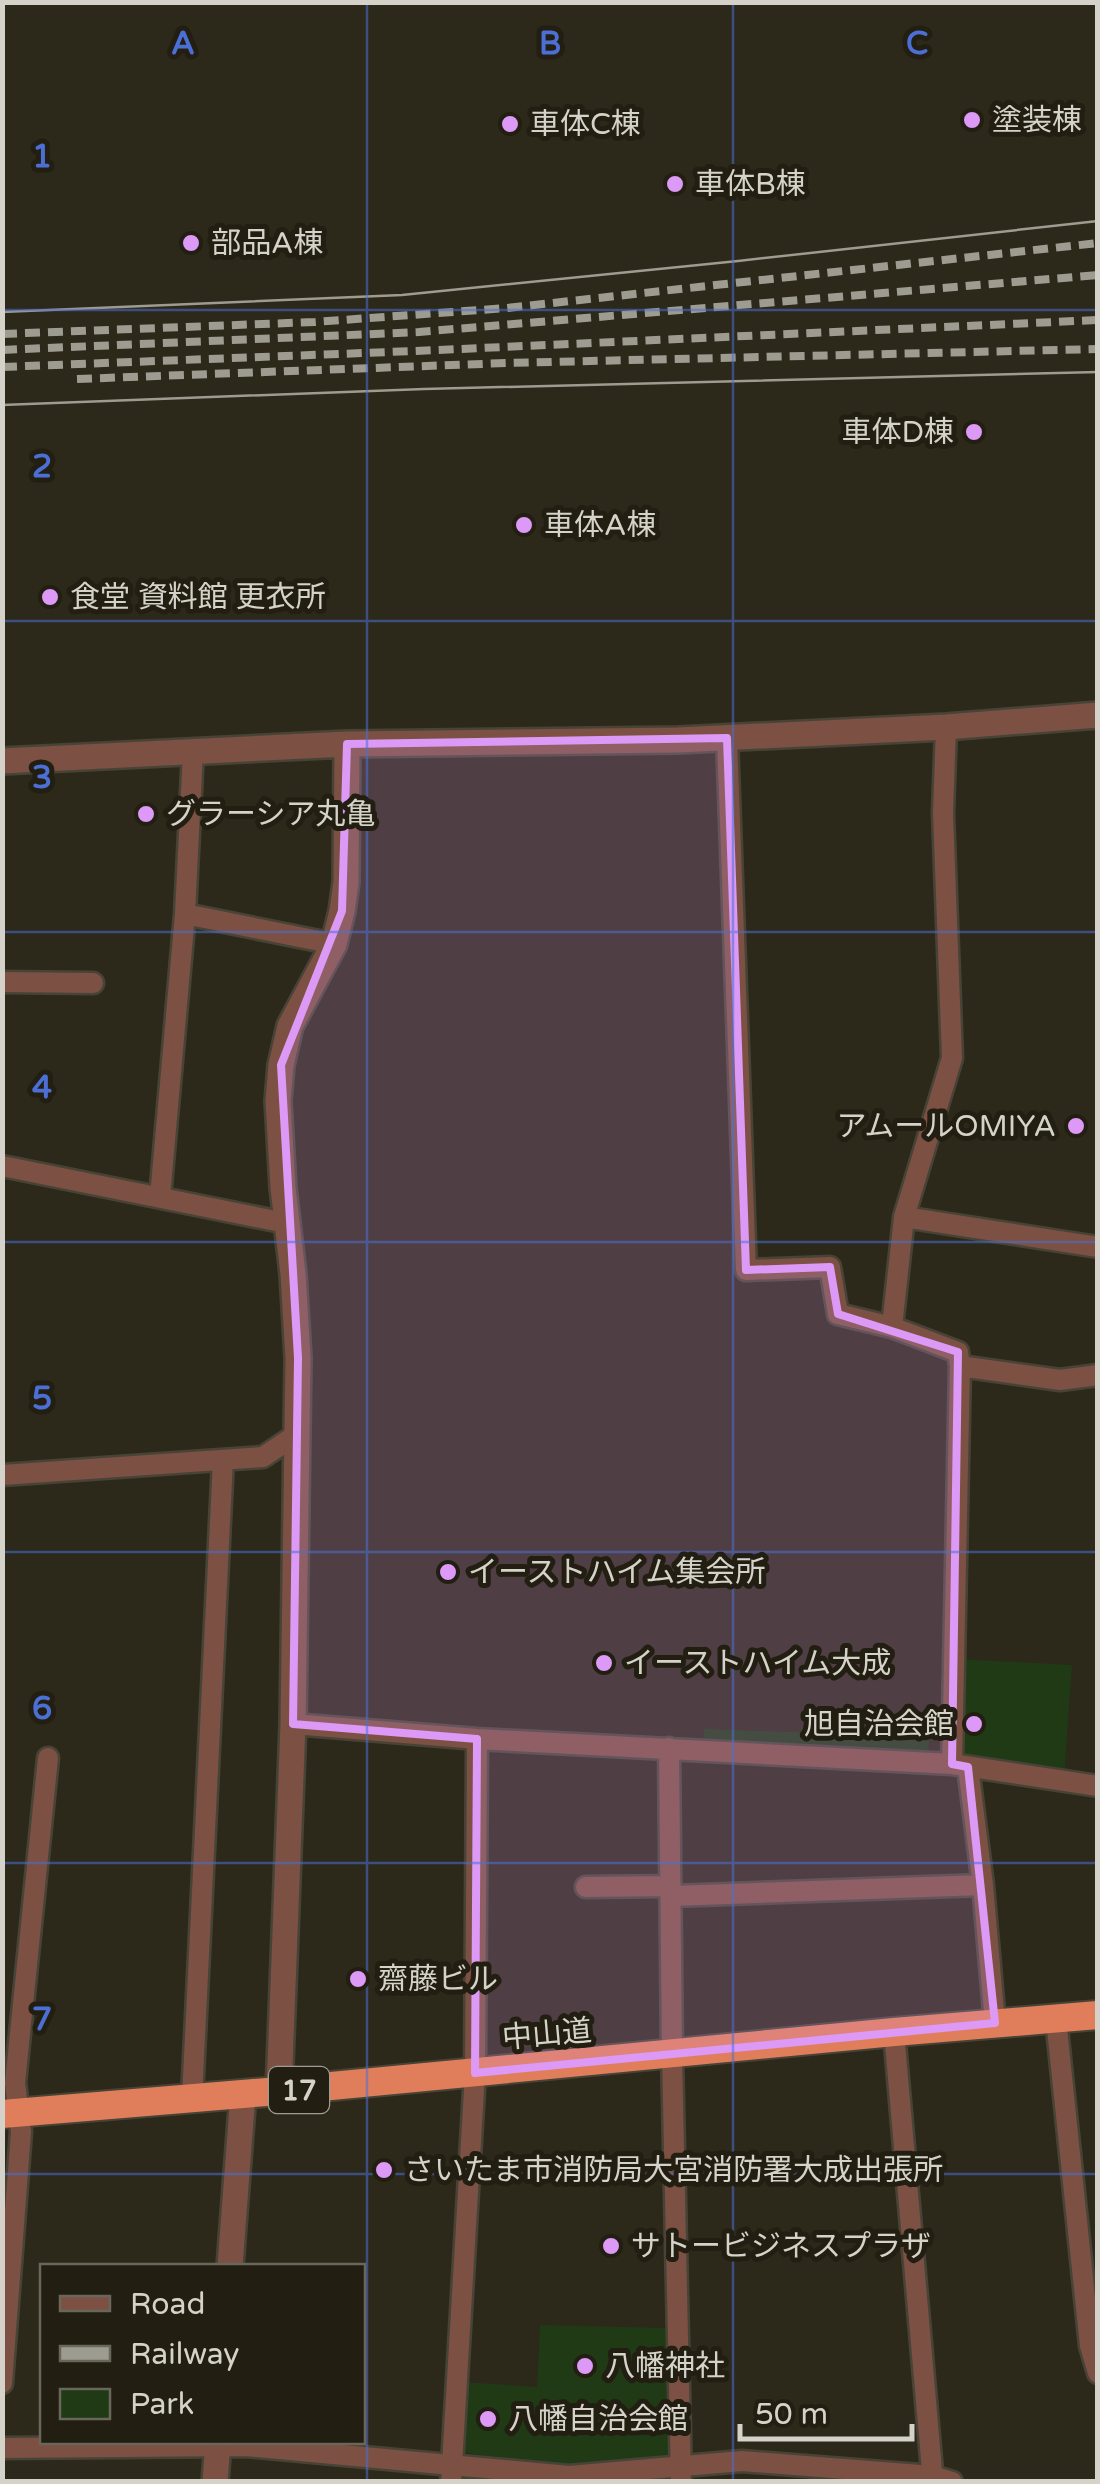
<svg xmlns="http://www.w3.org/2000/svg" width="1100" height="2484" viewBox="0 0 1100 2484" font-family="'Varela Round','Noto Sans JP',sans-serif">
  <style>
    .green { fill: #203a16 }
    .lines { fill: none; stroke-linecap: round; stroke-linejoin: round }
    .minor-casing { stroke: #474336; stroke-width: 25 }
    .tertiary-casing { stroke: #474336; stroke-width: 30 }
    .trunk-casing { stroke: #474336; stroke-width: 32 }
    .minor { stroke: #7c5042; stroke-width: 20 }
    .tertiary { stroke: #7c5042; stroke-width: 25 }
    .trunk { stroke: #e07e5b; stroke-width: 28 }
    .tram { stroke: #9e9b90; stroke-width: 2.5 }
    .rail { stroke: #9e9b90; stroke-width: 8; stroke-dasharray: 15 8; stroke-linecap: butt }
    .marked { fill: #dc99f5; fill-opacity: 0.2; stroke: #dc99f5; stroke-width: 8; stroke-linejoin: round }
    .grid { fill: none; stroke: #4b6fd4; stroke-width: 2.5; stroke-opacity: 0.55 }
    .poi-dot { fill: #dc99f5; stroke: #221e11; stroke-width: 4 }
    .labels { text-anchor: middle; stroke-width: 10; stroke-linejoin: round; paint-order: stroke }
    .shield { fill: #221e11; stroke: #9f9c92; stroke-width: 2.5 }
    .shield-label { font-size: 28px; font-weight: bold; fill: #d4d2c9 }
    .poi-label { font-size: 30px; fill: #d4d2c9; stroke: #221e11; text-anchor: start }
    .street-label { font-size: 30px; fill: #d4d2c9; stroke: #221e11 }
    .grid-label { font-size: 32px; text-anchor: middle; font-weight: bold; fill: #4b6fd4; stroke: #221e11; stroke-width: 10; stroke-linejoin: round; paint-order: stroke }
  </style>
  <rect width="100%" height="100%" fill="#2c281a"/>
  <!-- green -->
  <path class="green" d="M 959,1659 L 1072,1665 L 1064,1776 L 957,1760 Z
    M 704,1729 L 929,1737 L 928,1757 L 704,1747 Z
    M 540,2325 L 668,2328 L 672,2460 L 568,2467 L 459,2452 L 464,2382 L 537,2387 Z"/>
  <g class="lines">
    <defs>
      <path id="minor" d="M 727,738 L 746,1270 L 830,1267 L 838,1314 L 892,1327 L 958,1352 L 960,1366 L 952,1764
        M 185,914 L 334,944
        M 2,982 L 93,983
        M 2,1166 L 286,1223
        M 160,1197 L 185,914 L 193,751
        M 904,1217 L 1098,1247
        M 892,1327 L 904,1217 L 952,1058 L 943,813 L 946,727
        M 960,1366 L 1060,1380 L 1098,1375
        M 2,1475 L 263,1457 L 297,1434
        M 293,1724 L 477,1739 L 952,1764 L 1098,1786
        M 669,1748 L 672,2055 L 681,2480
        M 968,1767 L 983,1885 L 995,2023
        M 586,1887 L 671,1886
        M 672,1896 L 983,1885
        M 1056,2019 L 1090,2346 L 1098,2373
        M 894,2032 L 933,2482
        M 192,2098 L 223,1460
        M 2,2383 L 21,2132 L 15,2083 L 48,1758
        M 2,2448 L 246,2446 L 569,2476 L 742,2461 L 933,2476 L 952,2482
        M 451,2482 L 475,2073 L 477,1739"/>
      <path id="tertiary" d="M 2,761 L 347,744 L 678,740 L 946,727 L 1098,715
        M 279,2091 L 293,1724 L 298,1358 L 293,1274 L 283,1188 L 278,1101 L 281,1065 L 290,1026 L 334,944 L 342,911 L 346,882 L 347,744
        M 230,2266 L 243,2094
        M 215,2482 L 218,2442"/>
      <path id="trunk" d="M 2,2114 L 279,2091 L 894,2032 L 1098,2015"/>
    </defs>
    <!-- minor casing -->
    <use href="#minor" class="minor-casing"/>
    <!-- tertiary casing -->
    <use href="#tertiary" class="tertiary-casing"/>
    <!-- trunk casing -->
    <use href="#trunk" class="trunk-casing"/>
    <!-- minor -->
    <use href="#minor" class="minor"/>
    <!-- tertiary -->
    <use href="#tertiary" class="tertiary"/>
    <!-- trunk -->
    <use href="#trunk" class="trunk"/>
    <!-- tram -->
    <path class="tram" d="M 2,312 L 402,295 L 738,261 L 1098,221
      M 2,405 L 424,389 L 1098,372"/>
    <!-- rail -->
    <path class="rail" d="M 2,334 L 315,322 L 507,308 L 1098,243
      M 2,350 L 419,332 L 1098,275
      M 2,367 L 415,351 L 1098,320
      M 77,379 L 507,363 L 1098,349"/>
  </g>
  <!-- marked area -->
  <path class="marked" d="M 727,738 L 746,1270 L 830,1267 L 838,1314 L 958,1352 L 952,1764 L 968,1767 L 995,2023 L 475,2073 L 477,1739 L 293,1724 L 298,1358 L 281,1065 L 342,911 L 347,744 Z"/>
  <!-- grid -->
  <path class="grid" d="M 367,2 L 367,2482M 733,2 L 733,2482M 2,310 L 1098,310M 2,621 L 1098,621M 2,932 L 1098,932M 2,1242 L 1098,1242M 2,1552 L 1098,1552M 2,1863 L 1098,1863M 2,2174 L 1098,2174"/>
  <!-- markers -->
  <g class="poi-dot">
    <circle cx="972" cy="120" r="10"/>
    <circle cx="510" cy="124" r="10"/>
    <circle cx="675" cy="184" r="10"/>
    <circle cx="191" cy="243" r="10"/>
    <circle cx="974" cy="432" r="10"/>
    <circle cx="524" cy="525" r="10"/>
    <circle cx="50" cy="597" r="10"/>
    <circle cx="146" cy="814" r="10"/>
    <circle cx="1076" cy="1126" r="10"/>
    <circle cx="448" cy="1572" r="10"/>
    <circle cx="604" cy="1663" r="10"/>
    <circle cx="974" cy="1724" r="10"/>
    <circle cx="358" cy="1979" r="10"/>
    <circle cx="384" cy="2170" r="10"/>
    <circle cx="611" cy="2246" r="10"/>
    <circle cx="585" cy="2366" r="10"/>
    <circle cx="488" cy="2419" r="10"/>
  </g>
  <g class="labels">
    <!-- shield labels -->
    <rect class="shield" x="269" y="2067" width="60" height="46" rx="8"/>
    <g class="shield-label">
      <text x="299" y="2100">17</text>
    </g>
    <!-- poi labels -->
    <g class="poi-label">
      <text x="992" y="130">塗装棟</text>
      <text x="530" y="134">車体C棟</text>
      <text x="695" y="194">車体B棟</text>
      <text x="211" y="253">部品A棟</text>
      <text x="954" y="442" text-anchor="end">車体D棟</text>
      <text x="544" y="535">車体A棟</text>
      <text x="70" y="607">食堂 資料館 更衣所</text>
      <text x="166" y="824">グラーシア丸亀</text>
      <text x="1056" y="1136" text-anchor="end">アムールOMIYA</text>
      <text x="468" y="1582">イーストハイム集会所</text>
      <text x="624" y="1673">イーストハイム大成</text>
      <text x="954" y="1734" text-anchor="end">旭自治会館</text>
      <text x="378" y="1989">齋藤ビル</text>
      <text x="404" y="2180">さいたま市消防局大宮消防署大成出張所</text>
      <text x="631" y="2256">サトービジネスプラザ</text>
      <text x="605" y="2376">八幡神社</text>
      <text x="508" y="2429">八幡自治会館</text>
    </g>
    <!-- street labels -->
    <g class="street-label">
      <text transform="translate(547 2034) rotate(-5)" y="10">中山道</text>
    </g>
  </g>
  <g class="grid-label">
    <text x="183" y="54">A</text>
    <text x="550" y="54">B</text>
    <text x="917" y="54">C</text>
    <text x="42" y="167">1</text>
    <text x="42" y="477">2</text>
    <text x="42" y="788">3</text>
    <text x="42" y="1098">4</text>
    <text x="42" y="1409">5</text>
    <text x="42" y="1719">6</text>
    <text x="42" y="2030">7</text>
  </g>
  <!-- border -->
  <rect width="1100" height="2484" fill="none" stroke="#d4d2c9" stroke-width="10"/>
  <!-- legend -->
  <rect x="40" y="2264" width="325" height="180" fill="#221e11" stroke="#69665b" stroke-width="2.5"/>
  <rect x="60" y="2296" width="50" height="15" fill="#7c5042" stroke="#69665b" stroke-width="2.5"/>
  <text x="130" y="2314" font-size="30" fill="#d4d2c9">Road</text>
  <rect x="60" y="2346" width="50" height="15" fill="#9e9b90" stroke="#69665b" stroke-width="2.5"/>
  <text x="130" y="2364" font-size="30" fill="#d4d2c9">Railway</text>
  <rect x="60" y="2389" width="50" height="30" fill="#203a16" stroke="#69665b" stroke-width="2.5"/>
  <text x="130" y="2414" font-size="30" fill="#d4d2c9">Park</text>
  <!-- scale -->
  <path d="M740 2424v15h172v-15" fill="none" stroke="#d4d2c9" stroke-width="5"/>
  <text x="755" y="2424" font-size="30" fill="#d4d2c9" stroke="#221e11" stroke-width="8" paint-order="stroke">50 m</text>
</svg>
